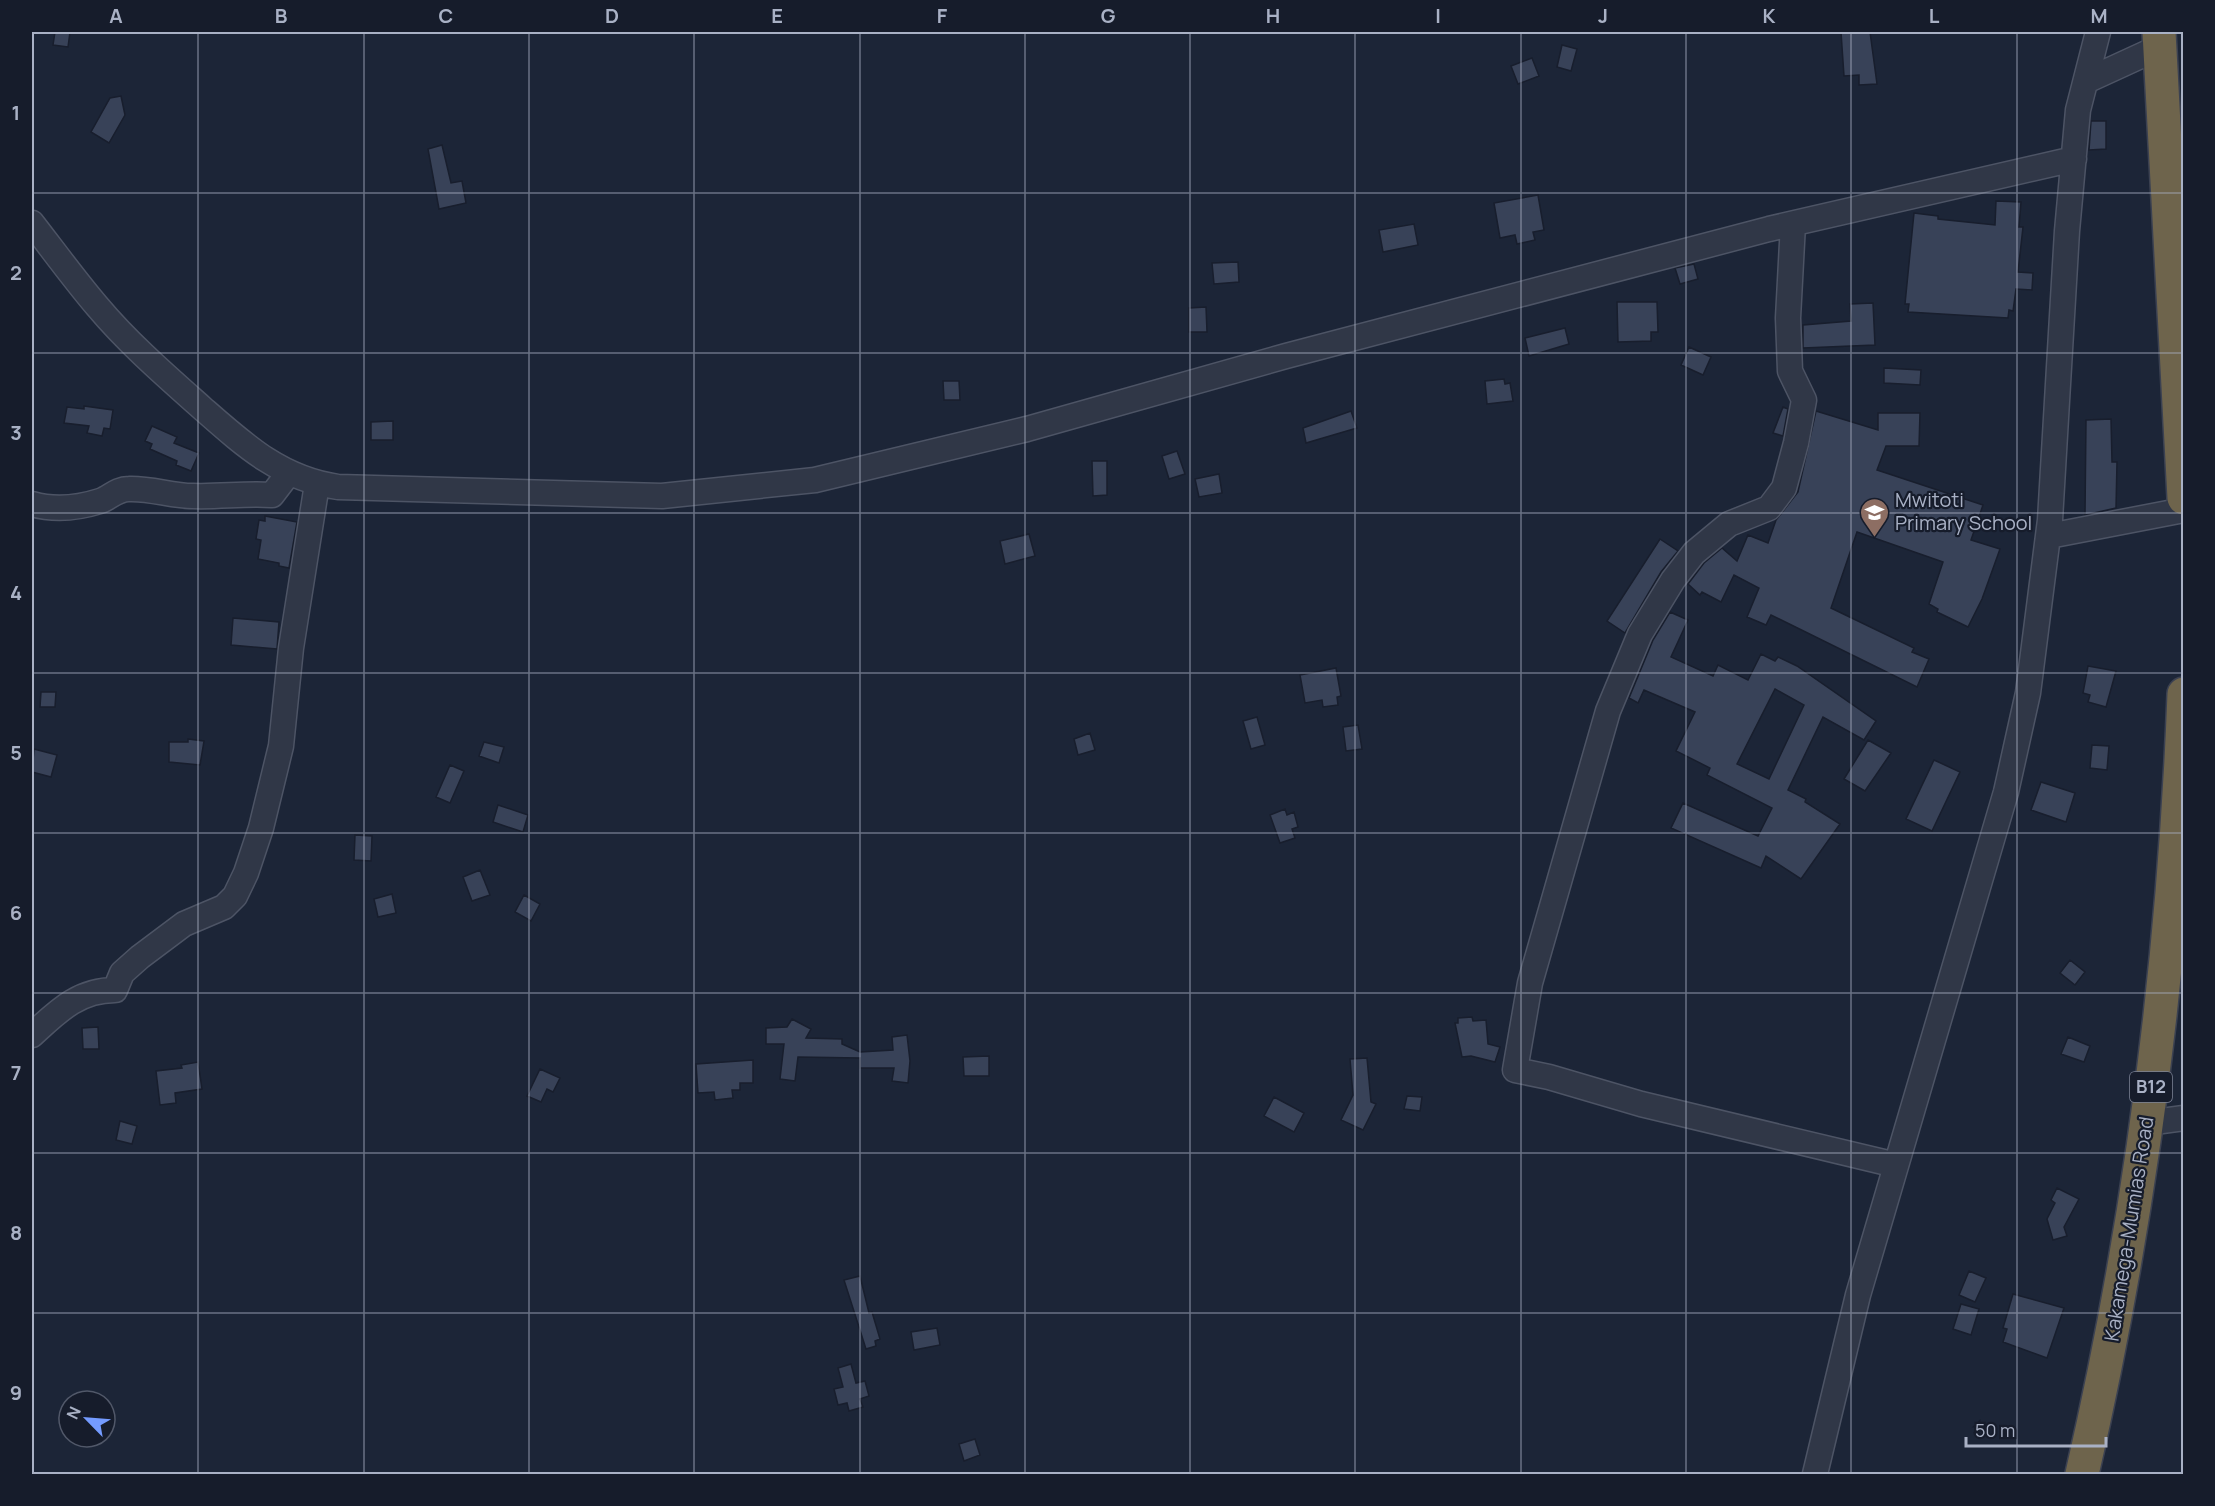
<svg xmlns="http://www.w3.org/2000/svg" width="2215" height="1506" viewBox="0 0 2215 1506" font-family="Manrope,sans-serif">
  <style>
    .building { fill: #384258; stroke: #181e2d; stroke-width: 1.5; fill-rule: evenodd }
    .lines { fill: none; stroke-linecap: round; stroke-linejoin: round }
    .minor-casing { stroke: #4d5465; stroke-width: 27 }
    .highway-casing { stroke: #3b4151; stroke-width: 36 }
    .minor { stroke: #303747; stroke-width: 24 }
    .highway { stroke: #6e644c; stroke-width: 33 }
    .grid { fill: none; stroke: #a9b1c5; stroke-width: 1.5; stroke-opacity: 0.55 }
    .labels { text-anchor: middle; stroke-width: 4.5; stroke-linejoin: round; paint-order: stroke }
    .shield { fill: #161c2b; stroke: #7d8497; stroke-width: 1.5 }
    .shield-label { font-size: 18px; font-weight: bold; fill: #a9b1c5 }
    .poi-label { font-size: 20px; fill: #a9b1c5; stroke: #161c2b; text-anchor: start }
    .street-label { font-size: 20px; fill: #a9b1c5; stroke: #161c2b }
    .neatline { fill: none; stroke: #a9b1c5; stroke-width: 2 }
    .grid-label { font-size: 20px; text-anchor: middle; font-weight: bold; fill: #a9b1c5 }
  </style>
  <rect width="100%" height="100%" fill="#1c2537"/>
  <!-- building -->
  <path class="building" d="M 55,32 L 70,32 L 68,47 L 53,45 Z
    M 1841,32 L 1870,32 L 1877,84 L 1859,85 L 1859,75 L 1844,76 Z
    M 1562,45 L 1577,49 L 1571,71 L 1557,67 Z
    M 1532,58 L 1539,76 L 1518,84 L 1511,66 Z
    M 121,96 L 125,115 L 109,143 L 91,132 L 110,98 Z
    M 2091,121 L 2106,121 L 2106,149 L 2089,150 Z
    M 442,145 L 451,183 L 462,181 L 466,203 L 439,209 L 428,149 Z
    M 1538,195 L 1544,230 L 1533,232 L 1535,240 L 1517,244 L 1515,235 L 1500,238 L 1494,203 Z
    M 1996,201 L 2021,202 L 2019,227 L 2023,227 L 2018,272 L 2033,273 L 2032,290 L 2016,289 L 2013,311 L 2009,310 L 2008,318 L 1908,312 L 1909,304 L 1905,304 L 1914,213 L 1938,216 L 1938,219 L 1995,225 Z
    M 1414,224 L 1418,245 L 1383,252 L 1379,230 Z
    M 1238,262 L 1239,282 L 1214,284 L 1212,263 Z
    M 1694,264 L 1698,279 L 1680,284 L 1675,268 Z
    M 1617,302 L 1657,302 L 1658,332 L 1651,332 L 1651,341 L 1618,342 Z
    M 1873,303 L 1875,345 L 1803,348 L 1803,325 L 1851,321 L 1850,304 Z
    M 1206,307 L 1207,332 L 1189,332 L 1189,308 Z
    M 1565,328 L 1569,344 L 1529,356 L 1525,338 Z
    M 1689,347 L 1711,357 L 1703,375 L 1681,365 Z
    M 1884,368 L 1921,370 L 1920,385 L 1884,383 Z
    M 1504,379 L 1505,384 L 1510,383 L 1513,401 L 1487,404 L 1485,381 Z
    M 943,381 L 959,381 L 960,400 L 944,400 Z
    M 84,406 L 113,410 L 110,429 L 104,428 L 102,436 L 87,433 L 89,426 L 64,423 L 67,407 L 84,409 Z
    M 1783,407 L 1788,409 L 1783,436 L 1773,433 Z
    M 1351,411 L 1357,428 L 1306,443 L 1303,428 Z
    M 1816,411 L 1878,430 L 1878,413 L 1920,413 L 1919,446 L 1886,446 L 1877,470 L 1983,505 L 1971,540 L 2000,549 L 1982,599 L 1968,627 L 1937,612 L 1938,609 L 1929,604 L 1943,562 L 1857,532 L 1831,608 L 1914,648 L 1912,652 L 1929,659 L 1917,687 L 1771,615 L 1766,625 L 1747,617 L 1759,588 L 1734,575 L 1721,602 L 1702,592 L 1700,595 L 1688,584 L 1704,563 L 1722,548 L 1737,561 L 1748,535 L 1768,543 L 1776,520 L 1798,492 Z
    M 2111,419 L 2112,462 L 2117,462 L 2116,508 L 2085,515 L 2086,420 Z
    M 393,421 L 393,440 L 371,440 L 371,422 Z
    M 152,426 L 177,437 L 174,443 L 199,453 L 191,471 L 176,465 L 177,461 L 150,449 L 152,444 L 145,441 Z
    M 1177,451 L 1185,474 L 1169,479 L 1162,456 Z
    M 1092,461 L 1107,461 L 1107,495 L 1093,496 Z
    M 1219,474 L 1222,493 L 1199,497 L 1195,479 Z
    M 265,516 L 297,522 L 289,568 L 279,566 L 279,563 L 258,559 L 261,540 L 256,539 L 259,520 L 265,521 Z
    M 1029,534 L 1035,556 L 1005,564 L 1000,541 Z
    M 1660,539 L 1678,551 L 1661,572 L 1625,633 L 1607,621 Z
    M 1670,612 L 1688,620 L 1671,657 L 1713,676 L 1718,665 L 1748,680 L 1761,654 L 1775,661 L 1778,657 L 1797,666 L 1876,721 L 1864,740 L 1823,717 L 1788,790 L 1806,799 L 1805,802 L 1840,824 L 1801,879 L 1766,856 L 1761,868 L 1671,828 L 1683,803 L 1758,836 L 1772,808 L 1707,775 L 1710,768 L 1676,751 L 1695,712 L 1644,690 L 1638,703 L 1629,698 L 1653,640 ZM 1775,689 L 1804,705 L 1769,779 L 1737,764 Z
    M 233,618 L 279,622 L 277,649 L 231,645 Z
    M 2088,666 L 2116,671 L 2106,707 L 2088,702 L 2090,695 L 2083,693 Z
    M 1336,668 L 1341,696 L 1337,697 L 1338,705 L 1323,707 L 1322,700 L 1305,703 L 1300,675 Z
    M 41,692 L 56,692 L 55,707 L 40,707 Z
    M 1257,717 L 1265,745 L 1251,749 L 1243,721 Z
    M 1358,725 L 1362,749 L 1346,751 L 1343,727 Z
    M 1090,733 L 1095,750 L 1078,755 L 1074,739 Z
    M 188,739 L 204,741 L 200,765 L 169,762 L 169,742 L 188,742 Z
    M 1868,740 L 1891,753 L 1865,791 L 1844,779 Z
    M 484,742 L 504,747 L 499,763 L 479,756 Z
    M 2092,745 L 2109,746 L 2107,770 L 2090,768 Z
    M 34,749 L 57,755 L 51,777 L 32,772 Z
    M 1934,760 L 1960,772 L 1932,831 L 1906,819 Z
    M 450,765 L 464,771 L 450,803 L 436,797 Z
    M 2041,782 L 2075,793 L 2066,822 L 2031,810 Z
    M 498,805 L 528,815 L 523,832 L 493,822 Z
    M 1285,809 L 1287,815 L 1294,812 L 1298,827 L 1292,829 L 1295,838 L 1280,843 L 1270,815 Z
    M 355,835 L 372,836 L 371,861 L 354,860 Z
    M 480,870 L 490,895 L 472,901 L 463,877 Z
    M 392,894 L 396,913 L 378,917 L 374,899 Z
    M 524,895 L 540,904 L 531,921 L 515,912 Z
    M 2070,960 L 2085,972 L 2075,985 L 2060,973 Z
    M 1472,1017 L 1473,1021 L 1486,1020 L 1488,1044 L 1500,1047 L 1495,1062 L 1471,1056 L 1462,1057 L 1455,1023 L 1458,1023 L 1458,1018 Z
    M 792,1019 L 811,1029 L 806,1038 L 842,1039 L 842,1044 L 860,1052 L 893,1050 L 892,1037 L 907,1035 L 910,1061 L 908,1083 L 892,1081 L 894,1068 L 860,1068 L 860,1058 L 798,1057 L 795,1081 L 780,1079 L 784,1044 L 766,1044 L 766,1028 L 787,1027 Z
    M 98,1027 L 99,1049 L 83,1049 L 82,1028 Z
    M 2068,1037 L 2090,1046 L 2084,1062 L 2061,1054 Z
    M 989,1056 L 989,1076 L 964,1076 L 963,1057 Z
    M 1367,1058 L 1371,1102 L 1376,1104 L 1363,1130 L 1341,1120 L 1353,1095 L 1350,1059 Z
    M 753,1060 L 753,1083 L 740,1083 L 740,1090 L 732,1090 L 733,1098 L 715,1100 L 714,1092 L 698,1093 L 696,1064 Z
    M 198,1062 L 202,1089 L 175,1093 L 176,1103 L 160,1105 L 156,1071 L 182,1068 L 181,1065 Z
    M 540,1069 L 560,1078 L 553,1092 L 547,1089 L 541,1102 L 527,1096 Z
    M 1407,1096 L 1422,1097 L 1420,1111 L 1404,1109 Z
    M 1274,1097 L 1304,1113 L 1294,1132 L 1264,1116 Z
    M 120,1121 L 137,1126 L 132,1144 L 116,1140 Z
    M 2057,1188 L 2079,1199 L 2064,1227 L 2067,1236 L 2053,1240 L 2047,1219 L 2055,1203 L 2051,1200 Z
    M 1969,1271 L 1986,1278 L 1975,1302 L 1959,1295 Z
    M 860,1276 L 869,1313 L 872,1312 L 880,1339 L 875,1341 L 876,1346 L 866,1349 L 844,1280 Z
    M 2013,1294 L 2064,1308 L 2047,1358 L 2003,1342 L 2007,1329 L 2003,1328 Z
    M 1961,1304 L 1979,1309 L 1971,1335 L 1953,1329 Z
    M 937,1328 L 940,1345 L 914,1350 L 911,1332 Z
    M 851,1364 L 856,1383 L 865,1381 L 869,1396 L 860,1399 L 863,1407 L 849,1411 L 847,1403 L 838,1405 L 834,1389 L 843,1387 L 838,1368 Z
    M 975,1439 L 980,1455 L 964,1461 L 959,1444 Z"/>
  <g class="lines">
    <defs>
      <path id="minor" d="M 2086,81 L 2160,47
        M 32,223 C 53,250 74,279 97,306 C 128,343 166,376 202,408 C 244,445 281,479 338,487 L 662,496 L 815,480 L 1027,429 L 1286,356 L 1769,229 L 2074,159
        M 1793,224 L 1788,318 L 1790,371 L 1804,400 L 1796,443 L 1784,488 L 1769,508 L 1729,524 L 1694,553 L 1673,580 L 1640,634 L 1608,711 L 1530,983 L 1515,1070 L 1549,1077 L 1641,1104 L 1896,1165
        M 32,504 C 53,510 78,508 100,501 C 110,498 116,489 129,489 C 150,488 172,496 193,496 C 220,497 246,493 272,495 L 288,474
        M 2049,536 L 2184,510
        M 32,1035 C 57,1012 78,990 115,990 L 122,973 L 140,957 L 184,924 L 224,907 L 235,896 L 246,873 L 261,828 L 281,746 L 291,648 L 317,484
        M 2147,1123 L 2184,1118
        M 1815,1474 L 1858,1295 L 2006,792 L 2028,693 L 2050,520 L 2067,231 L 2078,110 L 2098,32"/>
      <path id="highway" d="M 2159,32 L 2184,498
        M 2082,1474 C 2141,1218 2174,957 2184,694"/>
    </defs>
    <!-- minor casing -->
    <use href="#minor" class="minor-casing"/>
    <!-- highway casing -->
    <use href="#highway" class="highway-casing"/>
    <!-- minor -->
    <use href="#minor" class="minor"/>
    <!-- highway -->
    <use href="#highway" class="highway"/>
  </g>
  <!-- grid -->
  <path class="grid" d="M 198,32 L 198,1474M 364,32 L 364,1474M 529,32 L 529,1474M 694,32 L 694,1474M 860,32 L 860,1474M 1025,32 L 1025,1474M 1190,32 L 1190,1474M 1355,32 L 1355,1474M 1521,32 L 1521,1474M 1686,32 L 1686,1474M 1851,32 L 1851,1474M 2017,32 L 2017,1474M 32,193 L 2184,193M 32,353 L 2184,353M 32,513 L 2184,513M 32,673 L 2184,673M 32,833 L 2184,833M 32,993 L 2184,993M 32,1153 L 2184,1153M 32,1313 L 2184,1313"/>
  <!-- icons -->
  <defs>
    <symbol id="school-pin" viewBox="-11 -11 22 30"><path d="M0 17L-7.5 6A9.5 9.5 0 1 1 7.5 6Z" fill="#8d6e63" stroke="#161c2b"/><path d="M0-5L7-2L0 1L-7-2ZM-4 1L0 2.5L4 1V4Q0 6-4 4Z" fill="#fff"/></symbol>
  </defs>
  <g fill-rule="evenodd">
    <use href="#school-pin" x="1858" y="496" width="33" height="45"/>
  </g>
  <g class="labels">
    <!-- shield labels -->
    <rect class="shield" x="2130" y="1072" width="42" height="30" rx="4.5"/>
    <g class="shield-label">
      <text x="2151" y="1093">B12</text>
    </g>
    <!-- poi labels -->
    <g class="poi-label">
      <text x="1895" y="507">Mwitoti<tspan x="1895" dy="23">Primary School</tspan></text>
    </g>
    <!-- street labels -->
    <g class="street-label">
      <text transform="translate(2129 1229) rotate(-81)" y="7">Kakamega-Mumias Road</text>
    </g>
  </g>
  <!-- border -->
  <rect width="2215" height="1506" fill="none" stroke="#161c2b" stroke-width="66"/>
  <!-- north arrow -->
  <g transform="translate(87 1419) rotate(295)"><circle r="28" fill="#161c2b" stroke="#515869" stroke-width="1.5"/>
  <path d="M0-4.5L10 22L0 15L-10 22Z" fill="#749bff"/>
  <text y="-9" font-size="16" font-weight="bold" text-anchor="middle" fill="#a9b1c5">N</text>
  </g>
  <!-- scale -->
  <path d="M1966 1437v9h140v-9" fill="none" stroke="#a9b1c5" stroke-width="3"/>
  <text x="1975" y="1437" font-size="18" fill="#a9b1c5" stroke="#161c2b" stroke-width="4.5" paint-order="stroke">50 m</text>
  <rect x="33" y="33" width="2149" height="1440" class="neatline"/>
  <g class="grid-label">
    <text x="116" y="23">A</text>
    <text x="281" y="23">B</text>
    <text x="446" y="23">C</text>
    <text x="612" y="23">D</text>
    <text x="777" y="23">E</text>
    <text x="942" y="23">F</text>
    <text x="1108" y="23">G</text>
    <text x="1273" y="23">H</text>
    <text x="1438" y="23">I</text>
    <text x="1603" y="23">J</text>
    <text x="1769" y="23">K</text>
    <text x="1934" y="23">L</text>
    <text x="2099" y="23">M</text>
    <text x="16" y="120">1</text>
    <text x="16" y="280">2</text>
    <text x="16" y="440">3</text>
    <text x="16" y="600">4</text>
    <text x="16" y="760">5</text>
    <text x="16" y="920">6</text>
    <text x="16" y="1080">7</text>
    <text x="16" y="1240">8</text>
    <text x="16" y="1400">9</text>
  </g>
</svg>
